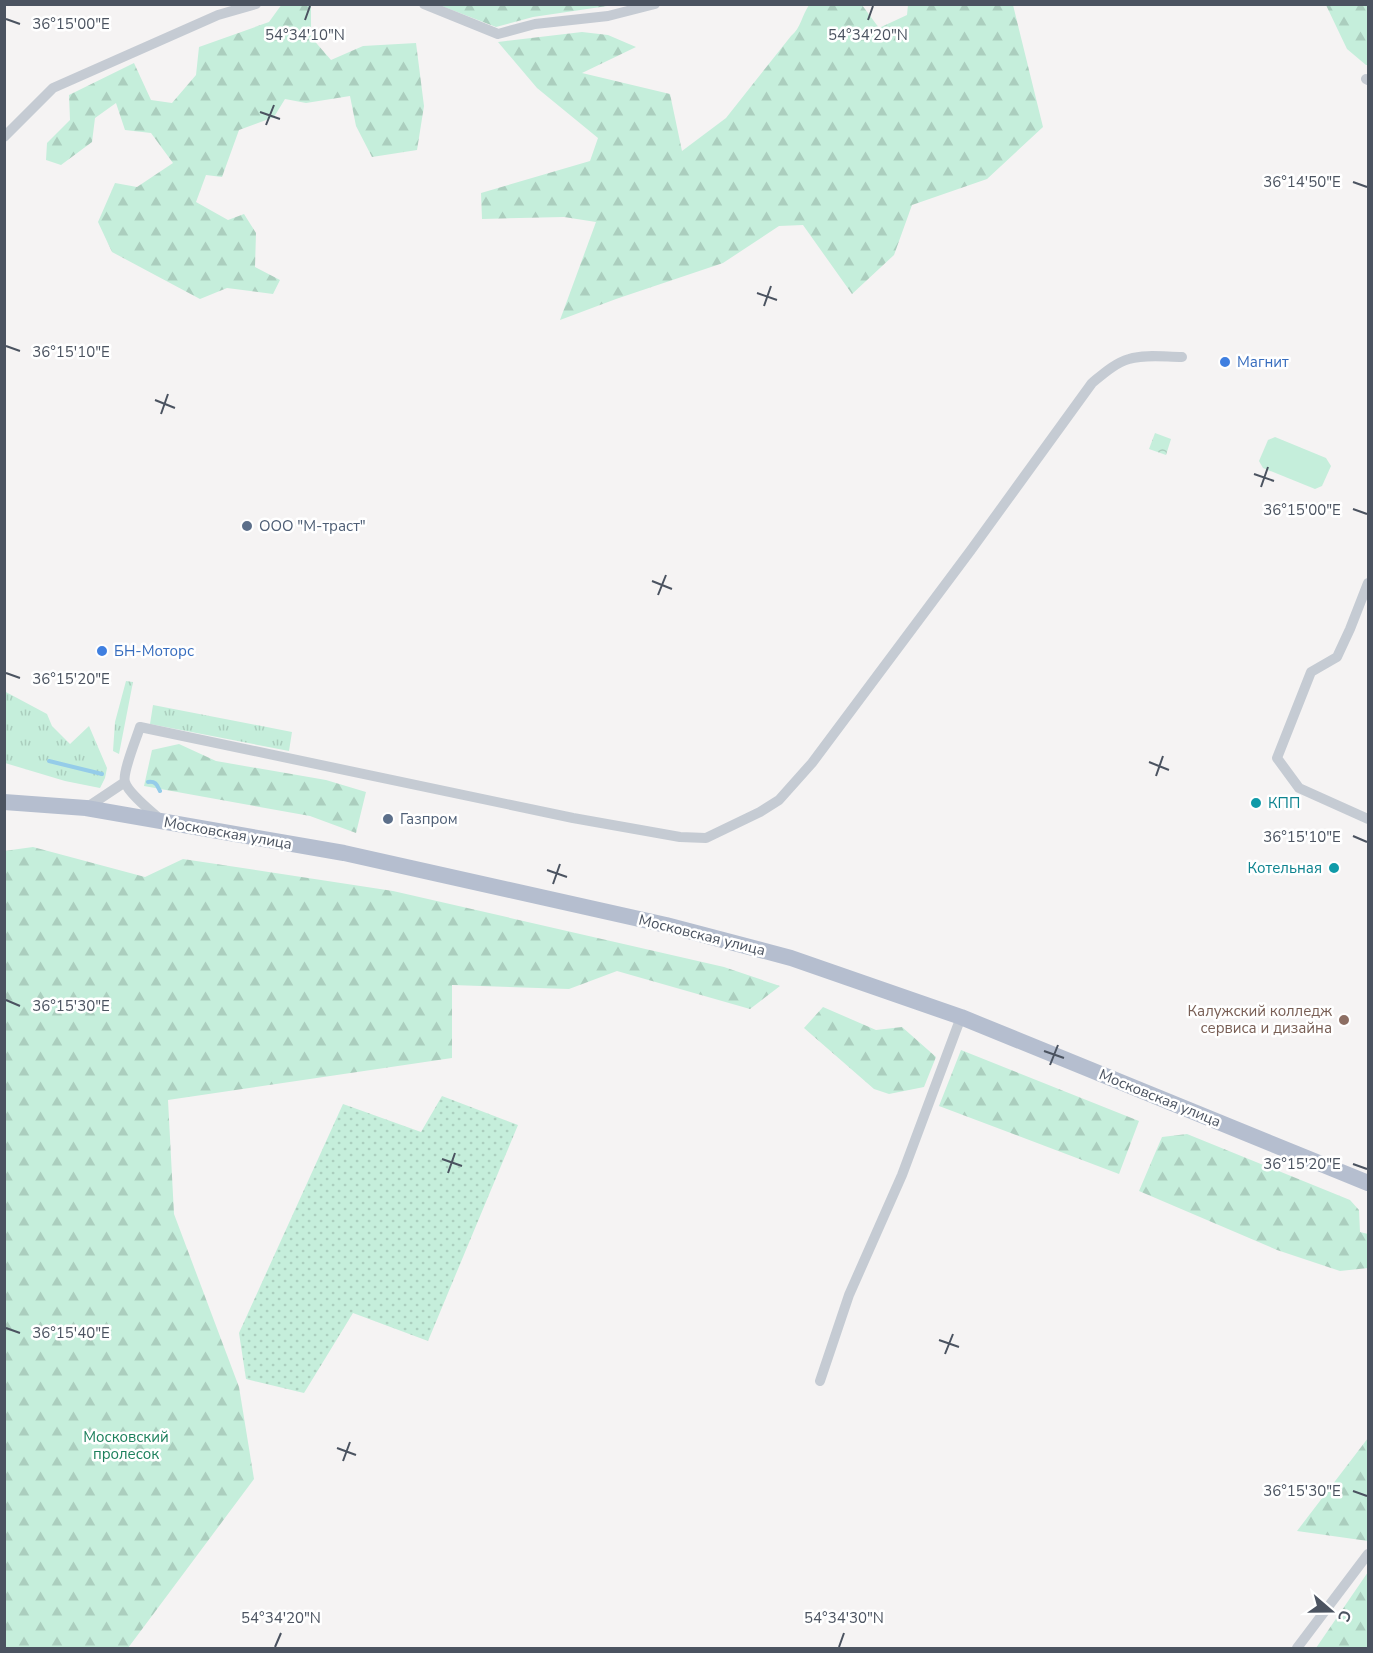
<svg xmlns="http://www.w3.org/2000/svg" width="1373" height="1653" viewBox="0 0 1373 1653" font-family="'Nunito Sans',sans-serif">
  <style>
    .grass { fill: url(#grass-tufts) }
    .forest { fill: url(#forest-firs) }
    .park { fill: url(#park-crowns) }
    .garden { fill: url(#garden-dots) }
    .pitch { fill: #c5eedb }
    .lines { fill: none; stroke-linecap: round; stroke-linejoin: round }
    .stream { stroke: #95cce9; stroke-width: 4 }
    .street { stroke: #c5cbd3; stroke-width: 10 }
    .primary { stroke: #b5becf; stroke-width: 16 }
    .ticks { fill: none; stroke: #4b5360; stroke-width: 2 }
    .shop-dot { fill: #3f7fe0; stroke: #fff; stroke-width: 2 }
    .service-dot { fill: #5c6f8a; stroke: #fff; stroke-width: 2 }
    .culture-dot { fill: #0f9aa8; stroke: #fff; stroke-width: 2 }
    .education-dot { fill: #8d6e63; stroke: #fff; stroke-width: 2 }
    .labels { text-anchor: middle; stroke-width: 5; stroke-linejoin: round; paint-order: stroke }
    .shop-label { font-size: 15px; fill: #366cbe; stroke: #fff; text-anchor: start }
    .service-label { font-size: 15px; fill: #4e5e75; stroke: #fff; text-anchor: start }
    .culture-label { font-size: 15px; fill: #0d838f; stroke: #fff; text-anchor: start }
    .street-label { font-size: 15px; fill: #4b5360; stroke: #fff }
    .education-label { font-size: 15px; fill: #785e54; stroke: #fff; text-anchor: end }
    .park-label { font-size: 15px; fill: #1d805c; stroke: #fff }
    .ticks-label { font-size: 15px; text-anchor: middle; fill: #4b5360; stroke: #fff; stroke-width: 5; stroke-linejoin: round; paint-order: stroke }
  </style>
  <defs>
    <pattern id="grass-tufts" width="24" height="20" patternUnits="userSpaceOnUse" patternTransform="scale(1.5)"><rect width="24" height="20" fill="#c5eedb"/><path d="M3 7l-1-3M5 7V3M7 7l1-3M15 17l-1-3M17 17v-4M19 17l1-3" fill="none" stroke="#abcebe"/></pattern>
    <pattern id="forest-firs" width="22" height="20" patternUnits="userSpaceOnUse" patternTransform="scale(1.5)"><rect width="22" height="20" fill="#c5eedb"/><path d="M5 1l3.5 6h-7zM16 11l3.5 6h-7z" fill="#abcebe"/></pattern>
    <pattern id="park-crowns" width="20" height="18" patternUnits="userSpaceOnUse" patternTransform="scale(1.5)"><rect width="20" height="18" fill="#c5eedb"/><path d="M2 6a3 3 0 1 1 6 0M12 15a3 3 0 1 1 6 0" fill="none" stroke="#abcebe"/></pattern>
    <pattern id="garden-dots" width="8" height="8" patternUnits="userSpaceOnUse" patternTransform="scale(1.5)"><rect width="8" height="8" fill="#c5eedb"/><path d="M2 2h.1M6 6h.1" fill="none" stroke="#abcebe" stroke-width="1.8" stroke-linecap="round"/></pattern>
  </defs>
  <rect width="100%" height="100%" fill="#f5f3f3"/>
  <!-- grass -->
  <path class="grass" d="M 126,681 L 133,682 L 119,754 L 113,751 L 115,722 Z
    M 4,691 L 47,714 L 52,726 L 70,744 L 89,726 L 107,768 L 105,778 L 100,788 L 65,781 L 5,763 Z
    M 153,705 L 292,732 L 289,751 L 150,724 Z"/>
  <!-- forest -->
  <path class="forest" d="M 282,4 L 311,5 L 311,37 L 331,60 L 363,46 L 416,43 L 424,106 L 417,150 L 372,157 L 356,126 L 350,96 L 306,103 L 285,99 L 274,117 L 239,130 L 222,177 L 206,175 L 196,202 L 228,220 L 244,214 L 256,233 L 255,267 L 280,280 L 273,294 L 227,288 L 200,299 L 112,252 L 98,222 L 115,183 L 137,187 L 173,163 L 151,133 L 125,130 L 116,103 L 95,118 L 92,142 L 61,165 L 46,160 L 47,143 L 70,120 L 69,95 L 134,63 L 151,100 L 172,103 L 196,75 L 199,47 L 269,22 Z
    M 439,5 L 614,5 L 533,17 L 496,27 Z
    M 809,5 L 862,5 L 879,28 L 907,15 L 908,5 L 1013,5 L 1043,127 L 987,179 L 912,205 L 894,255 L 852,294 L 803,225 L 779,226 L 723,263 L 616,299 L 560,320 L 596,222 L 564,217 L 482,219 L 481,193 L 590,161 L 598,138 L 537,88 L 498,42 L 582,32 L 608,35 L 636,47 L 582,73 L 670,94 L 682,151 L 726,118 L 791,36 C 801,28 802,15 809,5 Z
    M 1326,5 L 1368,5 L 1368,65 L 1366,65 L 1347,49 Z
    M 179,744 L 216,761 L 326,780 L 366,792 L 356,833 L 310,816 L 144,786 L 152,750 Z
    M 33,847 L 145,877 L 183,859 L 393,891 L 724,967 L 780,986 L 750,1009 L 617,971 L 569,989 L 452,985 L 452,1058 L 168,1100 L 174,1214 L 239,1387 L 254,1479 L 128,1648 L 5,1648 L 4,851 Z
    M 823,1007 L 876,1030 L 902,1027 L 936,1057 L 924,1087 L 889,1094 L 874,1089 L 804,1028 Z
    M 961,1050 L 1139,1121 L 1119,1174 L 939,1106 Z
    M 1187,1134 L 1350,1200 L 1359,1210 L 1360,1232 L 1368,1234 L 1368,1268 L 1340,1271 L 1277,1250 L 1139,1191 L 1162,1137 Z
    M 1368,1438 L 1368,1541 L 1297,1531 Z
    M 1368,1572 L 1368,1648 L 1316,1648 Z"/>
  <!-- park -->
  <path class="park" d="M 1155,433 L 1171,439 L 1166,455 L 1149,449 Z"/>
  <!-- garden -->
  <path class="garden" d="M 442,1096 L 518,1125 L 428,1341 L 353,1313 L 304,1393 L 246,1379 L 239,1333 L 343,1104 L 421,1132 Z"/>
  <!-- pitch -->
  <path class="pitch" d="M 1275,437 L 1326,458 L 1331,466 L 1322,486 L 1315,489 L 1263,468 L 1259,461 L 1268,440 Z"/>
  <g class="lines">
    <!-- stream -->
    <path class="stream" d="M 49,761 L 102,774
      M 148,782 C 156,781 157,785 160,791"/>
    <!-- street -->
    <path class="street" d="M 424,4 L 498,34 L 535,24 L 608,16 L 655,4
      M 1366,79 L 1368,80
      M 4,137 L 53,88 L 218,15 L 256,4
      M 1368,583 L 1350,629 L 1337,657 L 1311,672 L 1277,758 L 1299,788 L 1368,819
      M 86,808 L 125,782
      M 161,820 C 152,812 128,793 125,782 C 122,773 137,737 140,727 L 573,818 L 680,837 L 706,838 L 760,812 L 779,800 L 812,763 L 971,550 L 1092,383 C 1103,374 1115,363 1129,359 C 1145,354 1165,357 1182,357
      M 820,1381 L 849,1295 L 902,1175 L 961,1017
      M 1297,1648 L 1368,1554"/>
    <!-- primary -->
    <path class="primary" d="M 4,802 L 86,808 L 344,853 L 666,925 L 791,958 L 961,1017 L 1368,1183"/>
  </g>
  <!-- ticks -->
  <path class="ticks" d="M 6,19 L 20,24M 305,20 L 310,6M 868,20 L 873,6M 260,112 L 280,119M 266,125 L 274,105M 1353,182 L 1367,187M 757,293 L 777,300M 764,306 L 771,286M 6,346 L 20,351M 155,400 L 175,408M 161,414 L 168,394M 1254,474 L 1274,481M 1261,487 L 1268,467M 1353,509 L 1367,514M 652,581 L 672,589M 658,595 L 666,575M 6,673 L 20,678M 1149,762 L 1169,770M 1156,776 L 1163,756M 1353,836 L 1367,842M 547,870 L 567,877M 553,884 L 560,864M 6,1000 L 20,1006M 1044,1051 L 1064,1058M 1050,1065 L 1058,1045M 442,1159 L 462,1166M 1353,1164 L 1367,1169M 448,1173 L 455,1153M 6,1328 L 20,1333M 939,1340 L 959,1347M 945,1354 L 953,1334M 337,1448 L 356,1455M 343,1461 L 350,1442M 1353,1491 L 1367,1496M 275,1647 L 281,1633M 839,1647 L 844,1633"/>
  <!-- markers -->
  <g class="shop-dot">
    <circle cx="1225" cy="362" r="6"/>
    <circle cx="102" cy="651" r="6"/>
  </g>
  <g class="service-dot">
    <circle cx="247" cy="526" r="6"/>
    <circle cx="388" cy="819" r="6"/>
  </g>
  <g class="culture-dot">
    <circle cx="1256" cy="803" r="6"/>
    <circle cx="1334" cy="868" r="6"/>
  </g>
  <circle class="education-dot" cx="1344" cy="1020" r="6"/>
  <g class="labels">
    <!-- shop labels -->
    <g class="shop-label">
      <text x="1237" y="367">Магнит</text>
      <text x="114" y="656">БН-Моторс</text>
    </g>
    <!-- service labels -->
    <g class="service-label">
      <text x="259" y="531">ООО "М-траст"</text>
      <text x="400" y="824">Газпром</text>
    </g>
    <!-- culture labels -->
    <g class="culture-label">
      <text x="1268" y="808">КПП</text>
      <text x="1322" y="873" text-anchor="end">Котельная</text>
    </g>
    <!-- street labels -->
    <g class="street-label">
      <text transform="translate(228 833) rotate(10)" y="5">Московская улица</text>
      <text transform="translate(702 935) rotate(14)" y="5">Московская улица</text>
      <text transform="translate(1160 1098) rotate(22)" y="5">Московская улица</text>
    </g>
    <!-- education labels -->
    <g class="education-label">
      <text x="1332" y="1016">Калужский колледж<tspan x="1332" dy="17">сервиса и дизайна</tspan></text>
    </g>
    <!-- park labels -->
    <g class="park-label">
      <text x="126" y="1442">Московский<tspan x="126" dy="17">пролесок</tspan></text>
    </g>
  </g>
  <g class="ticks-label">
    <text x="71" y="29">36°15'00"E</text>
    <text x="305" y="40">54°34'10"N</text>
    <text x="868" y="40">54°34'20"N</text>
    <text x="1302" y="187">36°14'50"E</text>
    <text x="71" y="357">36°15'10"E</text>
    <text x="1302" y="515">36°15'00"E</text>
    <text x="71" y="684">36°15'20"E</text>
    <text x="1302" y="842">36°15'10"E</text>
    <text x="71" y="1011">36°15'30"E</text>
    <text x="1302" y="1169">36°15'20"E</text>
    <text x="71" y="1338">36°15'40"E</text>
    <text x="1302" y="1496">36°15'30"E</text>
    <text x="281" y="1623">54°34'20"N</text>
    <text x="844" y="1623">54°34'30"N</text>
  </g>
  <!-- border -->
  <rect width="1373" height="1653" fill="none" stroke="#4b5360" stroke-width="12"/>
  <!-- north arrow -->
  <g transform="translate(1331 1611) rotate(110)" stroke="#ffffff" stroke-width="4.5" paint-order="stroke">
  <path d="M0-4.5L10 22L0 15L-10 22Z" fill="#4b5360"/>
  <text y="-9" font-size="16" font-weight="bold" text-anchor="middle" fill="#4b5360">С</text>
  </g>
</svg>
